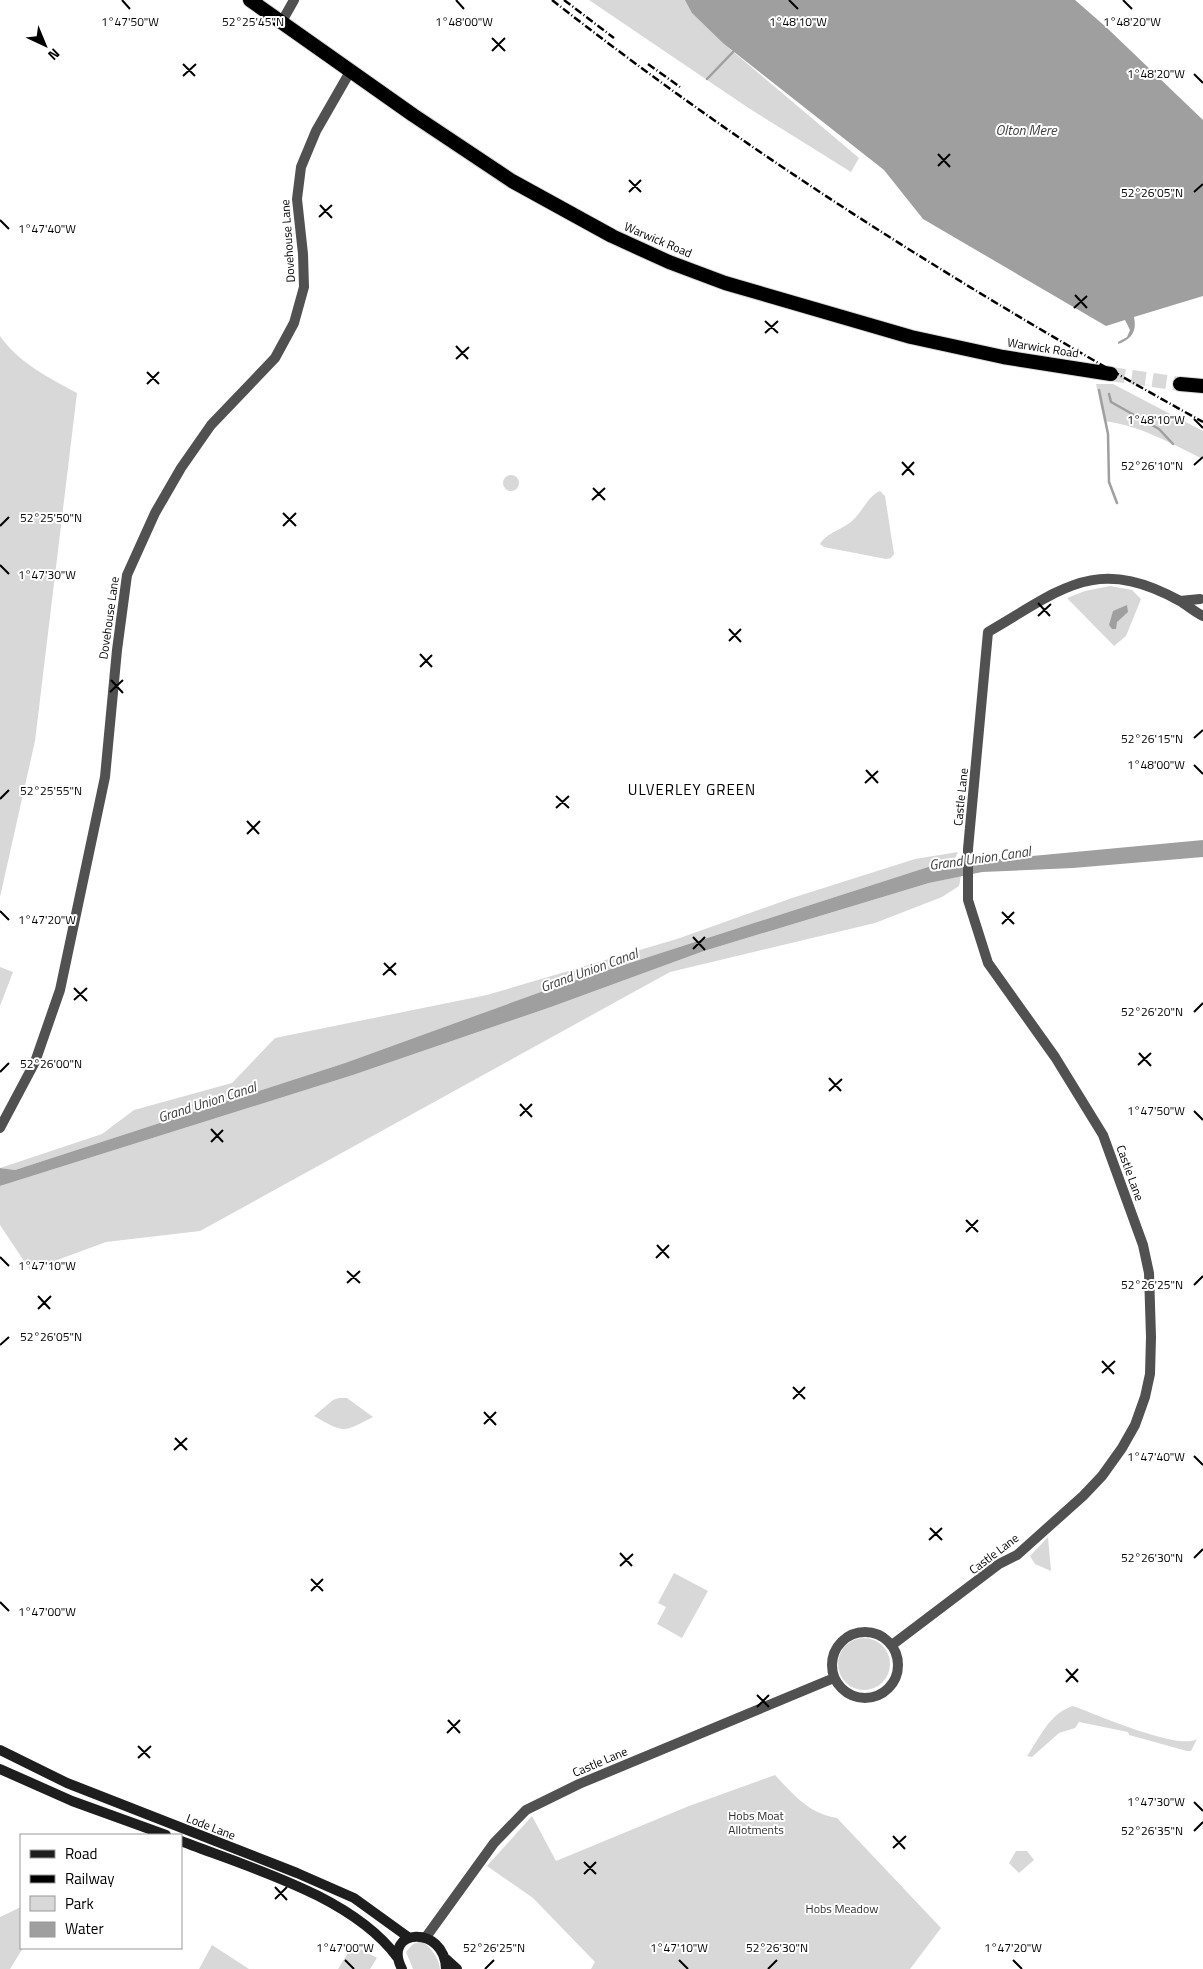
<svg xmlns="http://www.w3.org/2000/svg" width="1203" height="1969" viewBox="0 0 1203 1969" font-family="'Titillium Web',sans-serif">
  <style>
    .green { fill: #d8d8d8 }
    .water { fill: #9f9f9f }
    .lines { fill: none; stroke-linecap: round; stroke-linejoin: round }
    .stream { stroke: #9f9f9f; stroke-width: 2.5 }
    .trunk-tunnel { stroke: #d9d9d9; stroke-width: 14; stroke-dasharray: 14 7; stroke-linecap: butt }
    .trunk-casing { stroke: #dbdbdb; stroke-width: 16 }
    .tertiary { stroke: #515151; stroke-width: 10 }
    .secondary { stroke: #1e1e1e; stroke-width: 10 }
    .trunk { stroke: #000; stroke-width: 14 }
    .rail { stroke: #000; stroke-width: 2.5; stroke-dasharray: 8 2.5 1 2.5; stroke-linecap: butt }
    .ticks { fill: none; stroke: #000; stroke-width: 2 }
    .labels { text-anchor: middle; stroke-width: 4; stroke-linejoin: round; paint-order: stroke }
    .street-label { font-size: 12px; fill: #000; stroke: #fff }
    .park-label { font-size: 12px; fill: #2f2f2f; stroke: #fff }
    .water-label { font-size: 14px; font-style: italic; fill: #404040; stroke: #fff }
    .quarter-label { font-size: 15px; letter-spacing: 1px; fill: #000; stroke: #fff }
    .ticks-label { font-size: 12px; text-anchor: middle; fill: #000; stroke: #fff; stroke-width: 4; stroke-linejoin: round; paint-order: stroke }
  </style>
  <rect width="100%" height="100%" fill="#fff"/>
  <!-- green -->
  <path class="green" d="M 589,0 L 687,0 L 724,44 L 859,158 L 851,172 L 747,107 Z
    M 0,336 C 19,363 49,378 77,393 L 35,741 L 0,897 Z
    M 1096,384 L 1113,384 L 1203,431 L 1203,459 C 1172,444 1139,425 1104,421 Z
    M503 483a8 8 0 1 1 16 0a8 8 0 1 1-16 0Z
    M 880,491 L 885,496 L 894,554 L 891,558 L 886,559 L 824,547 L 820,544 C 826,533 844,529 853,520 C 862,512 869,495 880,491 Z
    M 1110,586 L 1132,590 L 1141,599 L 1126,636 L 1114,646 L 1067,598 L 1085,591 Z
    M 958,852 L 953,862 L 928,867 L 549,989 L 345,1063 L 15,1170 L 0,1168 L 102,1134 L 134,1110 L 232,1083 L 275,1038 L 487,995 L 677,939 L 792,898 L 915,859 Z
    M 961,876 L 959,886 L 942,897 L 875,923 L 670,972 L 200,1231 L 106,1242 L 30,1270 L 0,1225 L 0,1186 L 353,1075 L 551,1007 L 704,951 L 929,883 Z
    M 0,967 L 13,972 L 0,1006 Z
    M 339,1398 L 347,1398 L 373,1417 C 342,1433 344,1433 314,1416 L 333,1400 Z
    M 1048,1537 L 1051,1571 L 1035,1564 L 1030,1556 Z
    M 674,1573 L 708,1591 L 682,1638 L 657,1624 L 666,1607 L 658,1603 Z
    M838 1664a26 26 0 1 1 52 0a26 26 0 1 1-52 0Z
    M 1073,1706 C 1095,1714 1180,1751 1197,1739 L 1191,1751 L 1187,1751 L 1129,1735 L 1128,1732 L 1079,1722 L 1075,1728 L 1059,1733 L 1032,1757 L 1027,1756 C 1040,1737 1050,1713 1073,1706 Z
    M 775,1775 C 795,1796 808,1813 837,1818 L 941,1928 L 910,1969 L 591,1969 L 595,1962 L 533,1898 L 487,1866 L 532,1816 L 556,1861 L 689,1806 Z
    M 1016,1851 L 1027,1851 L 1034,1860 L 1019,1873 L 1009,1863 Z
    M 21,1907 L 23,1948 L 10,1969 L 0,1969 L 0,1917 Z
    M 422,1941 C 431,1948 439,1958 440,1969 L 413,1969 L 406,1952 L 413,1944 Z
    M 212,1945 L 249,1969 L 199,1969 Z
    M 353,1945 L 377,1958 L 370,1969 L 338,1969 Z"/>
  <!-- water -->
  <path class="water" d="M 685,0 L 1075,0 L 1106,27 L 1203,120 L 1203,296 L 1134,317 C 1137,331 1132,339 1118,344 L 1118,342 L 1127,337 L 1130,330 L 1125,320 L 1106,326 L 923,219 L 884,170 L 724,44 L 692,13 Z
    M 1127,605 L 1128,612 L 1117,622 L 1116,629 L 1112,629 L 1109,625 L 1113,611 Z
    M 1203,840 L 1203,857 L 1073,868 L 982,872 L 929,883 L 704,951 L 551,1007 L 353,1075 L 0,1186 L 0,1168 L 15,1170 L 345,1063 L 549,989 L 928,867 L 978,861 Z"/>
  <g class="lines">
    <!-- stream -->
    <path class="stream" d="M 707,79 L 733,52
      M 1099,390 L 1108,434 L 1109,482 L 1117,503
      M 1109,394 L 1111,402 L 1159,429 L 1173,444"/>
    <!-- trunk-tunnel -->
    <path class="trunk-tunnel" d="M 1111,374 L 1180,384"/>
    <defs>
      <path id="trunk" d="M 250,0 L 413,115 L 512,181 L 612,236 L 669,262 L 725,283 L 911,337 L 1003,357 L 1111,374
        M 1180,384 L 1203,386"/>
    </defs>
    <!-- trunk casing -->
    <use href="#trunk" class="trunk-casing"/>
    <!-- tertiary -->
    <path class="tertiary" d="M 281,23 L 294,0
      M 1180,601 L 1200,599
      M 0,1128 L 35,1062 L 60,990 L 105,777 L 117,650 L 127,575 L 155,513 L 181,468 L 211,425 L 275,358 L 294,323 L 304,287 L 303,254 L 297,199 L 301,167 L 316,131 L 351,70
      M832 1665a33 33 0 1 1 66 0a33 33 0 1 1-66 0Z
      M 892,1645 L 999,1564 L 1017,1555 L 1083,1496 L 1102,1476 L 1122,1448 L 1135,1425 L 1145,1397 L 1150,1374 L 1151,1337 L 1149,1273 L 1143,1245 L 1103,1135 L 1055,1057 L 988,963 L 968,900 L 968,849 L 988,632 C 1061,590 1095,554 1180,601 C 1188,606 1195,612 1203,616
      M 426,1937 L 494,1843 L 526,1810 L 579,1784 L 834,1678"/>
    <!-- secondary -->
    <path class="secondary" d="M 0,1750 L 67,1783 L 297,1873 L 354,1898 L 408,1937
      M 0,1769 L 72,1801 L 166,1835
      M 181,1841 C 250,1868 352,1896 397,1957
      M 446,1959 L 457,1969
      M 402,1969 C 381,1928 445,1924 446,1969"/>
    <!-- trunk -->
    <use href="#trunk" class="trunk"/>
    <!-- rail -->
    <path class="rail" d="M 552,0 C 756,160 977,297 1203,422
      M 564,0 L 614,38
      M 648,64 L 680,87"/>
  </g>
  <!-- ticks -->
  <path class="ticks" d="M 122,0 L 130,9M 456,0 L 464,9M 789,0 L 798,9M 1123,0 L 1132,9M 253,9 L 262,0M 492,38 L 505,51M 492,51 L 505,38M 183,64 L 195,76M 1194,74 L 1203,83M 183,76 L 196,64M 938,154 L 950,167M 938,166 L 950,154M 629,180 L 641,192M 629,192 L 641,180M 1194,192 L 1203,184M 320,205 L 332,218M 319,217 L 332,205M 0,220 L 9,229M 1075,295 L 1087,308M 1074,308 L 1087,296M 765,321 L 778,333M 765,333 L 778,321M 456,346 L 468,359M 456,359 L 469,347M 147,372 L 159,384M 147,384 L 159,372M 1194,419 L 1203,428M 902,462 L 914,475M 1194,465 L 1203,457M 902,475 L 914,462M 593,488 L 605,500M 592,500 L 605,488M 283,513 L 296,526M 0,526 L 9,517M 283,526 L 296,513M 0,565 L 9,574M 1038,603 L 1050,616M 1038,616 L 1051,604M 729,629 L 741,642M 729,641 L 741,629M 420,654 L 432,667M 420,667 L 432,655M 111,680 L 123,693M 110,692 L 123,680M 1194,738 L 1203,730M 1194,765 L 1203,774M 866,770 L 878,783M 865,783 L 878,771M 556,796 L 569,808M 0,799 L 9,790M 556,808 L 569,796M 247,821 L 259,834M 247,834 L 260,821M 0,911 L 9,920M 1002,912 L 1014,924M 1002,924 L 1014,912M 693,937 L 705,950M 693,949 L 705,937M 384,963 L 396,975M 383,975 L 396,963M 74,988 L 87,1001M 74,1000 L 87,988M 1194,1012 L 1203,1003M 1139,1053 L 1151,1066M 1138,1065 L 1151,1053M 0,1072 L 9,1063M 829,1078 L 841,1091M 829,1091 L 842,1079M 520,1104 L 532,1117M 1194,1111 L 1203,1120M 520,1116 L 532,1104M 211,1129 L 223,1142M 211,1142 L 223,1130M 966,1220 L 978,1232M 966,1232 L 978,1220M 657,1245 L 669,1258M 0,1257 L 9,1266M 656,1258 L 669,1245M 347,1271 L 360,1283M 347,1283 L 360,1271M 1194,1285 L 1203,1276M 38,1296 L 50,1309M 38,1309 L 51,1296M 0,1345 L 9,1337M 1102,1361 L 1114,1374M 1102,1373 L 1115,1361M 793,1387 L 805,1399M 793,1399 L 805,1387M 484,1412 L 496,1425M 484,1424 L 496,1412M 175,1438 L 187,1450M 174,1450 L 187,1438M 1194,1456 L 1203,1465M 930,1528 L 942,1540M 929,1540 L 942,1528M 620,1553 L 632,1566M 1194,1558 L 1203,1549M 620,1566 L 633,1554M 311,1579 L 323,1591M 311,1591 L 323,1579M 0,1602 L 9,1611M 1066,1669 L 1078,1682M 1066,1682 L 1078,1669M 757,1695 L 769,1707M 757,1707 L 769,1695M 448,1720 L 460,1733M 447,1733 L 460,1720M 138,1746 L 150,1758M 138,1758 L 151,1746M 1194,1802 L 1203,1811M 1194,1831 L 1203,1822M 893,1836 L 905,1849M 893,1848 L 906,1836M 584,1862 L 596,1874M 584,1874 L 596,1862M 275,1887 L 287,1900M 275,1899 L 287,1887M 345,1960 L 354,1969M 679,1960 L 688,1969M 1013,1960 L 1022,1969M 485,1969 L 494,1960M 768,1969 L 777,1960"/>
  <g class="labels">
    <!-- street labels -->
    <g class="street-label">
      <text transform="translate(658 240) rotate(23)" y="4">Warwick Road</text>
      <text transform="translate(288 241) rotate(-94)" y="4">Dovehouse Lane</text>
      <text transform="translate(1043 348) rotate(9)" y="4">Warwick Road</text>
      <text transform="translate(109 618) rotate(-82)" y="4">Dovehouse Lane</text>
      <text transform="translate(961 797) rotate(-84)" y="4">Castle Lane</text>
      <text transform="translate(1130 1173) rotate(70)" y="4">Castle Lane</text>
      <text transform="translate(994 1554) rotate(-37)" y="4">Castle Lane</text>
      <text transform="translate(600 1762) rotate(-23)" y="4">Castle Lane</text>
      <text transform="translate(211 1827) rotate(21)" y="4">Lode Lane</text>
    </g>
    <!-- park labels -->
    <g class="park-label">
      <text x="756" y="1820">Hobs Moat<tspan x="756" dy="14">Allotments</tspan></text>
      <text x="842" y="1913">Hobs Meadow</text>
    </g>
    <!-- water labels -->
    <g class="water-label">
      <text x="1026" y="135">Olton Mere</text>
      <text transform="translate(980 858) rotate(-8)" y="5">Grand Union Canal</text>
      <text transform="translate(589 970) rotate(-20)" y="5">Grand Union Canal</text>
      <text transform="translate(207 1102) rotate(-18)" y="5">Grand Union Canal</text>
    </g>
    <!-- quarter labels -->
    <g class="quarter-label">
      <text x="692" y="795">ULVERLEY GREEN</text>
    </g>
  </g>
  <g class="ticks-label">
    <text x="253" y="26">52°25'45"N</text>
    <text x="130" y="26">1°47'50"W</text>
    <text x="464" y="26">1°48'00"W</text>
    <text x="798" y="26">1°48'10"W</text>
    <text x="1132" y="26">1°48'20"W</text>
    <text x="1156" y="78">1°48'20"W</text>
    <text x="1152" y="197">52°26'05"N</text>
    <text x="47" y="233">1°47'40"W</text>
    <text x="1156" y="424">1°48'10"W</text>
    <text x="1152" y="470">52°26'10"N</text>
    <text x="51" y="522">52°25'50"N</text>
    <text x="47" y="579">1°47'30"W</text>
    <text x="1152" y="743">52°26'15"N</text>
    <text x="1156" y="769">1°48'00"W</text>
    <text x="51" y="795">52°25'55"N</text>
    <text x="47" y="924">1°47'20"W</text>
    <text x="1152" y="1016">52°26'20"N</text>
    <text x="51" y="1068">52°26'00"N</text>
    <text x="1156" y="1115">1°47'50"W</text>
    <text x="47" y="1270">1°47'10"W</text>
    <text x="1152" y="1289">52°26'25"N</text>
    <text x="51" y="1341">52°26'05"N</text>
    <text x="1156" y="1461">1°47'40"W</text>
    <text x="1152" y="1562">52°26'30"N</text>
    <text x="47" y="1616">1°47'00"W</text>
    <text x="1156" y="1806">1°47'30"W</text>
    <text x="1152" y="1835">52°26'35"N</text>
    <text x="345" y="1952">1°47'00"W</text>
    <text x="679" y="1952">1°47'10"W</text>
    <text x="1013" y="1952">1°47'20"W</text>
    <text x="494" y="1952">52°26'25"N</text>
    <text x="777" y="1952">52°26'30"N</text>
  </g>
  <!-- legend -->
  <rect x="20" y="1834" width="162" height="115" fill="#ffffff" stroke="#999999"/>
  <rect x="30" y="1850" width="25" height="8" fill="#1e1e1e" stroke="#999999"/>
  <text x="65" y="1859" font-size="15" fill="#000000">Road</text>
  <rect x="30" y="1875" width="25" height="8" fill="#000000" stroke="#999999"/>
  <text x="65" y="1884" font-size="15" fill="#000000">Railway</text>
  <rect x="30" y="1896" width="25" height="15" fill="#d8d8d8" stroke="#999999"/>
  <text x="65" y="1909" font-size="15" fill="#000000">Park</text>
  <rect x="30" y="1922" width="25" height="15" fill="#9f9f9f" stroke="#999999"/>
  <text x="65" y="1934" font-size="15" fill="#000000">Water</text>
  <!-- north arrow -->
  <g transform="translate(45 45) rotate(136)" stroke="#ffffff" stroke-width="4" paint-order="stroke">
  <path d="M0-4L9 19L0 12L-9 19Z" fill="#000000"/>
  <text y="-8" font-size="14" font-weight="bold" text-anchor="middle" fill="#000000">N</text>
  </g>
</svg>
